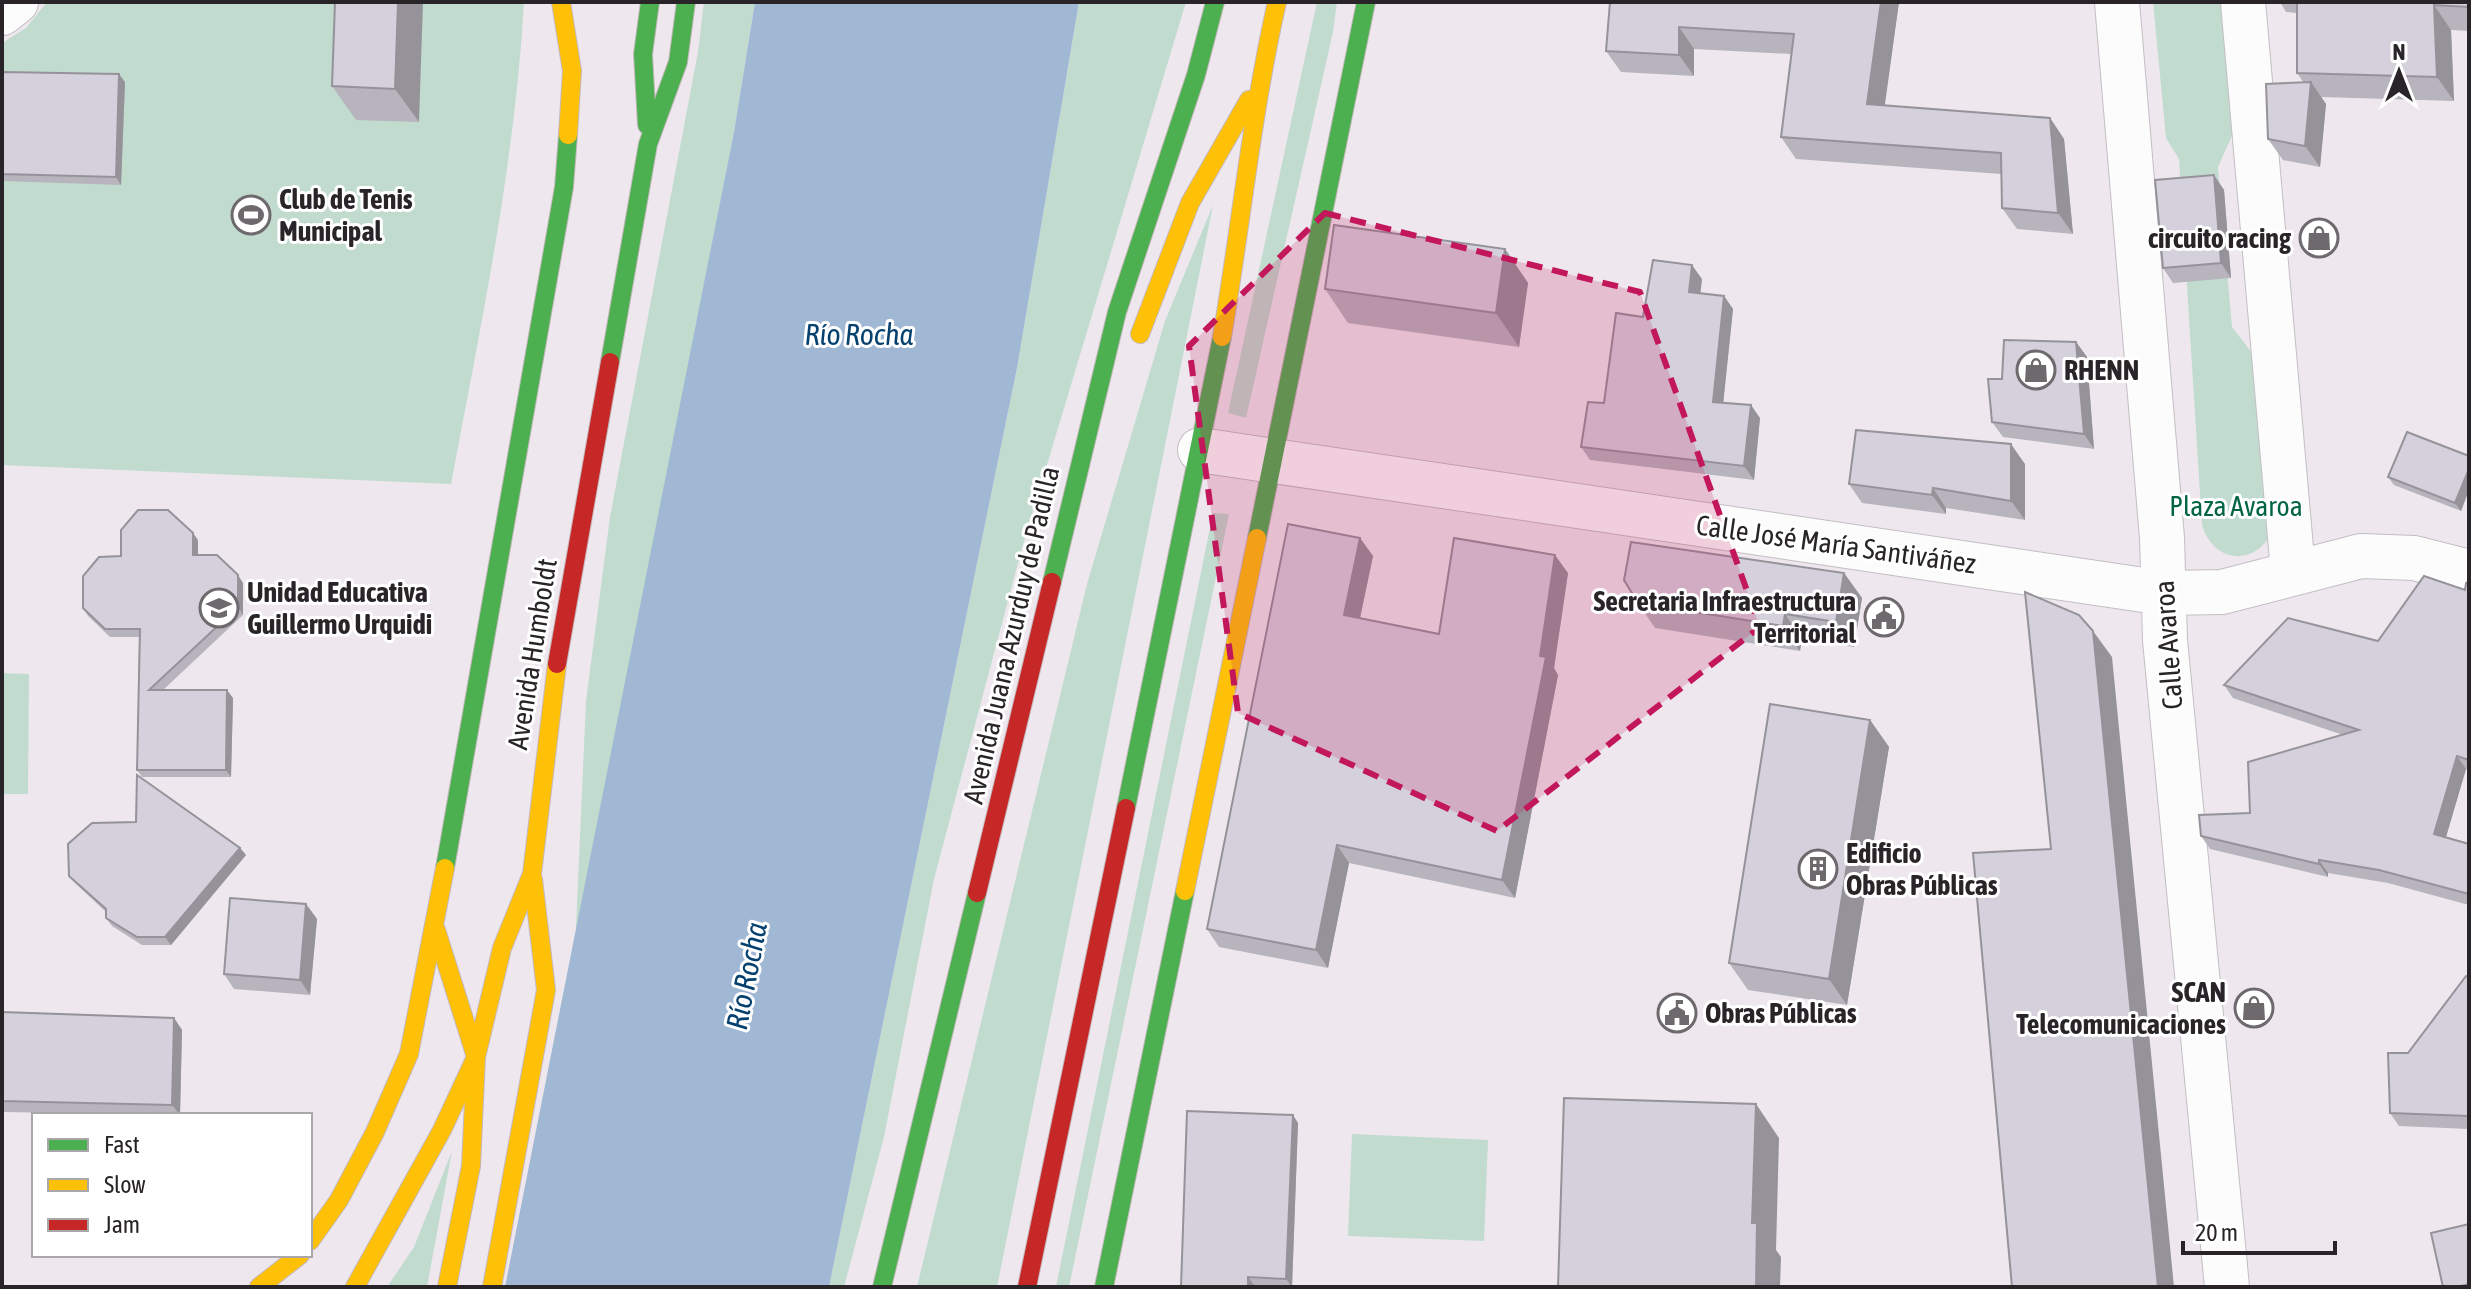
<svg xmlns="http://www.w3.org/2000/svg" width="2471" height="1289" viewBox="0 0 2471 1289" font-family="'Asap Condensed',sans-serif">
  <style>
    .green { fill: #c1dbcf }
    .water { fill: #a0b8d3 }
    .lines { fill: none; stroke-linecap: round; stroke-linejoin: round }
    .street-casing { stroke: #c3bec3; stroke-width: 46 }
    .fast-casing { stroke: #c4b8bb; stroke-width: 20 }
    .slow-casing { stroke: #c4b8bb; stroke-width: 20 }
    .jam-casing { stroke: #c4b8bb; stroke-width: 20 }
    .street { stroke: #fcfcfc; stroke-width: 44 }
    .fast { stroke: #4caf50; stroke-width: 18 }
    .slow { stroke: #ffc107; stroke-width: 18 }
    .jam { stroke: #c62828; stroke-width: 18 }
    .wall { fill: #b7b4bd }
    .shaded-wall { fill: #95929a }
    .building { fill: #d5d1dc; stroke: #95929a; stroke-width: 2 }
    .marked { fill: #c2185b; fill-opacity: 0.2; stroke: #c2185b; stroke-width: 6; stroke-dasharray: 16 10; stroke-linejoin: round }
    .labels { text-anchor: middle; stroke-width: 6; stroke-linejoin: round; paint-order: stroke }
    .poi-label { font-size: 28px; font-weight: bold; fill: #282428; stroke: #fff; text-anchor: start }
    .park-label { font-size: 28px; fill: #046544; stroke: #fff }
    .street-label { font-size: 28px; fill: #282428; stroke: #fff }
    .water-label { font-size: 30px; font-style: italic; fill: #05416e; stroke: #fff }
  </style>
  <rect width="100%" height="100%" fill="#eee8ee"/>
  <!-- green -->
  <path class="green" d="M 47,2 L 524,2 C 515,164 481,324 451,484 L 2,465 L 2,43 L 26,28 Z
    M 704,2 L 755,2 L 734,132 L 575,949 L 586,701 L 610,517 L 698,52 Z
    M 1079,2 L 1186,2 L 1022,548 L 934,879 L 884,1137 L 844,1287 L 829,1287 L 1017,368 Z
    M 1317,2 L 1337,2 L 1333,32 L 1246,418 L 1228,413 Z
    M 2153,2 L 2225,2 L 2235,129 L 2218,167 L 2232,327 L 2260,363 L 2270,536 C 2250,568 2212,560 2202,525 L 2179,159 L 2166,138 Z
    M 1213,205 L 997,1287 L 917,1287 L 1087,584 L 1165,321 Z
    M 1213,513 L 1229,514 L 1069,1287 L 1056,1287 Z
    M 2,673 L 29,674 L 28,794 L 2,794 Z
    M 1352,1134 L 1488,1140 L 1484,1241 L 1348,1236 Z
    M 452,1151 L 427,1287 L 387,1287 L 414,1247 Z"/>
  <!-- water -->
  <path class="water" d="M 755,2 L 1079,2 L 1017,368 L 829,1287 L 505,1287 L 734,132 Z"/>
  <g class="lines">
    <defs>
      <path id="street" d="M 2117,2 L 2162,538 L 2165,640 L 2227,1287
        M 2243,2 L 2293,571
        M 2,13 L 16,2
        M 1200,450 L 2164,593 L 2222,592 L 2361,556 L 2414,558 L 2469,572"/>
      <path id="fast" d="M 647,125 L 643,54 L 650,2
        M 610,362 L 648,144 L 678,62 L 686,2
        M 1257,538 L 1366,2
        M 1052,582 L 1117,312 L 1196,75 L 1215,2
        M 1126,808 L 1222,337
        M 445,868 L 564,187 L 568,135
        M 882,1287 L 977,893
        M 1104,1287 L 1185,891"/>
      <path id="slow" d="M 561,2 L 572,71 L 568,135
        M 1140,334 L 1190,203 L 1249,100
        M 1222,337 C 1241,225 1252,112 1277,2
        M 1185,891 L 1257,538
        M 436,930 L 476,1057 L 471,1166 L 447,1287
        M 310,1241 L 339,1200 L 375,1132 L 409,1054 L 445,868
        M 259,1287 L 300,1255
        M 355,1287 L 442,1130 L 476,1057 L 502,948 L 532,874 L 557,664
        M 492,1287 L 546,990 L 533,879"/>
      <path id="jam" d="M 557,664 L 610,362
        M 977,893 L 1052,582
        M 1027,1287 L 1126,808"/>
    </defs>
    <!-- street casing -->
    <use href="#street" class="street-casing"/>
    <!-- fast casing -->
    <use href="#fast" class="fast-casing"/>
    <!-- slow casing -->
    <use href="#slow" class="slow-casing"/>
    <!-- jam casing -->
    <use href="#jam" class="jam-casing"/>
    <!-- street -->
    <use href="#street" class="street"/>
    <!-- fast -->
    <use href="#fast" class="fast"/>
    <!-- slow -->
    <use href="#slow" class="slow"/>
    <!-- jam -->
    <use href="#jam" class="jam"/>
  </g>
  <!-- wall -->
  <path class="wall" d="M 335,2 L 419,122 L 356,120 L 332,86 Z
    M 1610,2 L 1899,2 L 1884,106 L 2050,118 L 2064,139 L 2073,234 L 2017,229 L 2002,208 L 2001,174 L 1796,159 L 1781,137 L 1791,54 L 1694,49 L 1694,76 L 1621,72 L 1606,51 Z
    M 2280,2 L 2469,2 L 2469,31 L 2451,30 L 2454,101 L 2321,97 L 2326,104 L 2320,167 L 2283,160 L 2268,139 L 2304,83 L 2297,73 L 2297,13 L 2286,12 Z
    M 2,72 L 125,82 L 121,185 L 2,181 Z
    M 2214,175 L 2224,190 L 2231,278 L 2173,283 L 2163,268 Z
    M 1505,249 L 1528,283 L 1519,347 L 1348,323 L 1325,289 Z
    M 1702,279 L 1700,293 L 1724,296 L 1733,309 L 1723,403 L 1760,418 L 1754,480 L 1590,460 L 1581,447 L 1604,403 L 1643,317 Z
    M 2076,342 L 2087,357 L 2094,449 L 2003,437 L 1992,422 L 2002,379 Z
    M 2469,456 L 2469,490 L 2461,511 L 2394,485 L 2388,477 Z
    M 2025,464 L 2025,520 L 1946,508 L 1946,514 L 1862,503 L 1849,484 Z
    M 1360,538 L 1373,556 L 1360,618 L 1439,634 L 1568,573 L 1554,668 L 1558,675 L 1515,898 L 1349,863 L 1328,968 L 1219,947 L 1207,929 Z
    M 198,540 L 198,555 L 243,583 L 243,615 L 163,690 L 233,698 L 231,777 L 142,777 L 137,770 L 139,637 L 110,637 L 88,616 L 83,608 L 121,556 Z
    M 1844,573 L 1862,598 L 1854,647 L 1802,639 L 1800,651 L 1655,628 L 1638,603 Z
    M 2469,581 L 2469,770 L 2466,769 L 2446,837 L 2469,843 L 2469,905 L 2388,883 L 2328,873 L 2328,877 L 2210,849 L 2201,836 L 2250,813 L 2343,735 L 2233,698 L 2224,685 L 2378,641 L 2465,590 Z
    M 1870,720 L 1889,747 L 1847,1005 L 1748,990 L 1729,963 Z
    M 240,848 L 246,855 L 171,945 L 142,945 L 112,926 L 106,918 L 106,912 L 75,883 L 69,876 Z
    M 306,904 L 317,919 L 310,995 L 234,989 L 224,974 Z
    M 2469,978 L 2469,1129 L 2399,1126 L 2390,1113 L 2408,1053 Z
    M 2,1012 L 174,1018 L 182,1030 L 180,1115 L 2,1112 Z
    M 1298,1123 L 1292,1287 L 1254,1285 L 1254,1287 L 1181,1287 Z"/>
  <!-- shaded-wall -->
  <path class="shaded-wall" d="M 398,2 L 423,2 L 419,122 L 395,89 Z
    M 1881,2 L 1899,2 L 1882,126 L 1867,104 Z
    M 2434,5 L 2451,30 L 2454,101 L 2437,77 Z
    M 1679,27 L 1694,49 L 1694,76 L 1679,55 Z
    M 119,74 L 125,82 L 121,185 L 116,177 Z
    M 2311,82 L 2326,104 L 2320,167 L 2305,146 Z
    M 2050,118 L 2064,139 L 2073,234 L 2058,213 Z
    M 2214,175 L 2224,190 L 2231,278 L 2221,263 Z
    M 1505,249 L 1528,283 L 1519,347 L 1496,313 Z
    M 1692,265 L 1702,279 L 1699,306 L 1689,292 Z
    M 1724,296 L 1733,309 L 1722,415 L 1713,402 Z
    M 2076,342 L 2087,357 L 2094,449 L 2084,434 Z
    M 1751,405 L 1760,418 L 1754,480 L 1744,466 Z
    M 2011,444 L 2025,464 L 2025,520 L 2011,501 Z
    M 2469,469 L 2469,490 L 2461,511 L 2455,503 Z
    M 1933,488 L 1946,508 L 1946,514 L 1932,495 Z
    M 193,533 L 198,540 L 198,563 L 193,555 Z
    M 1360,538 L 1373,556 L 1357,632 L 1344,615 Z
    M 1555,555 L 1568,573 L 1554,668 L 1558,675 L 1515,898 L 1502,880 L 1540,656 Z
    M 1844,573 L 1862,598 L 1854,647 L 1836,622 Z
    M 238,575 L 243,583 L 243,615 L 238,607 Z
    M 1785,614 L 1802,639 L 1800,651 L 1783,626 Z
    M 2093,631 L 2112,657 L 2174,1287 L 2158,1287 Z
    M 227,690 L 233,698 L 231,777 L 226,770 Z
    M 1870,720 L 1889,747 L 1847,1005 L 1829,979 Z
    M 2457,756 L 2466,769 L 2443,847 L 2434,834 Z
    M 1337,845 L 1349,863 L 1328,968 L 1316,950 Z
    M 240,848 L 246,855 L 171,945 L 165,937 Z
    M 2319,860 L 2328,873 L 2328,877 L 2319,864 Z
    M 306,904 L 317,919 L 310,995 L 300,980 Z
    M 174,1018 L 182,1030 L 180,1115 L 172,1105 Z
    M 1756,1104 L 1779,1138 L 1776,1250 L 1781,1257 L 1780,1287 L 1756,1287 L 1752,1223 Z
    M 1293,1115 L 1298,1123 L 1292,1287 L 1286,1279 Z
    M 1248,1277 L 1254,1285 L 1254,1287 L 1248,1287 Z"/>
  <!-- building -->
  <path class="building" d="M 335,2 L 398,2 L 395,89 L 332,86 Z
    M 1610,2 L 1881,2 L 1867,104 L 2050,118 L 2058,213 L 2002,208 L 2001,153 L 1781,137 L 1794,34 L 1679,27 L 1679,55 L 1606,51 Z
    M 2297,2 L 2469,2 L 2469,7 L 2434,5 L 2437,77 L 2297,73 Z
    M 2,72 L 119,74 L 116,177 L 2,174 Z
    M 2311,82 L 2305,146 L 2268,139 L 2266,84 Z
    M 2214,175 L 2221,263 L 2163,268 L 2155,180 Z
    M 1334,225 L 1505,249 L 1496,313 L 1325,289 Z
    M 1653,260 L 1692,265 L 1689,292 L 1724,296 L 1713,402 L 1751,405 L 1744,466 L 1581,447 L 1588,402 L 1604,403 L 1616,313 L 1643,317 Z
    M 2004,340 L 2076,342 L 2084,434 L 1992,422 L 1988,379 L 2002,379 Z
    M 1856,430 L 2011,444 L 2011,501 L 1933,488 L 1932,495 L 1849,484 Z
    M 2407,432 L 2469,456 L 2469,469 L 2455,503 L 2388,477 Z
    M 138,510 L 168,510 L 193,533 L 193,555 L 217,555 L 238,575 L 238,607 L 149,690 L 227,690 L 226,770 L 137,770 L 140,629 L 105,629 L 83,608 L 83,576 L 99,557 L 121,556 L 121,530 Z
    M 1288,524 L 1360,538 L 1344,615 L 1439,634 L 1454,538 L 1555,555 L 1540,656 L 1546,657 L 1502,880 L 1337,845 L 1316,950 L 1207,929 Z
    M 1631,542 L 1844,573 L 1836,622 L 1785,614 L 1783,626 L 1638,603 L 1624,580 Z
    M 2424,576 L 2465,590 L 2466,583 L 2469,581 L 2469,760 L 2457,756 L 2434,834 L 2469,844 L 2469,894 L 2379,870 L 2319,860 L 2319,864 L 2201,836 L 2199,815 L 2250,813 L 2248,762 L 2359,730 L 2224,685 L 2288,618 L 2378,641 Z
    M 2025,592 L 2079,615 L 2093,631 L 2158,1287 L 2012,1287 L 1973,853 L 2051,849 Z
    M 1770,704 L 1870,720 L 1829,979 L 1729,963 Z
    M 137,775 L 240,848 L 165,937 L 137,937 L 106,918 L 106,909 L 69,876 L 68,844 L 92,823 L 136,822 Z
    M 230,898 L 306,904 L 300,980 L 224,974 Z
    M 2466,976 L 2469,978 L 2469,1116 L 2390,1113 L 2388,1053 L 2408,1053 Z
    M 2,1012 L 174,1018 L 172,1105 L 2,1101 Z
    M 1564,1098 L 1756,1104 L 1752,1223 L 1757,1223 L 1756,1287 L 1558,1287 Z
    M 1187,1111 L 1293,1115 L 1286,1279 L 1248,1277 L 1248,1287 L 1181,1287 Z
    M 2469,1224 L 2469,1284 L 2456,1287 L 2443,1287 L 2431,1233 Z"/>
  <!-- marked area -->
  <path class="marked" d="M 1325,213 L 1640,292 L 1760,627 L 1497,831 L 1238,713 L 1189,346 Z"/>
  <!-- icons -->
  <defs>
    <symbol id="stadium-ring" viewBox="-11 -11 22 22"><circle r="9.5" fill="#fff" stroke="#6d696d" stroke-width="1.5"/><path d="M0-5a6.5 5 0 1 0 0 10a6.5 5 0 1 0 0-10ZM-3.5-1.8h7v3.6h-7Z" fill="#6d696d"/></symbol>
    <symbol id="shop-ring" viewBox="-11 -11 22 22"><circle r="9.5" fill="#fff" stroke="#6d696d" stroke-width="1.5"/><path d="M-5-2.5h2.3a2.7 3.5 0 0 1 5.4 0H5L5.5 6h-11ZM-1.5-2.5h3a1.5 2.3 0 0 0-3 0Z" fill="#6d696d"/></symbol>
    <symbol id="school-ring" viewBox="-11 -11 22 22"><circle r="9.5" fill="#fff" stroke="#6d696d" stroke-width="1.5"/><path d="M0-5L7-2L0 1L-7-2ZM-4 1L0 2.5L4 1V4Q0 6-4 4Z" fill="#6d696d"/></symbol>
    <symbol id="civic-ring" viewBox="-11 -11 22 22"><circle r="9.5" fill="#fff" stroke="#6d696d" stroke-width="1.5"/><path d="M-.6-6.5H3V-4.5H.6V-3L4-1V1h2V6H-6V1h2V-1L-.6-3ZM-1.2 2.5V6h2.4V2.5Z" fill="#6d696d"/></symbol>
    <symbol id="building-ring" viewBox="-11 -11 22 22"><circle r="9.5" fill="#fff" stroke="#6d696d" stroke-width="1.5"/><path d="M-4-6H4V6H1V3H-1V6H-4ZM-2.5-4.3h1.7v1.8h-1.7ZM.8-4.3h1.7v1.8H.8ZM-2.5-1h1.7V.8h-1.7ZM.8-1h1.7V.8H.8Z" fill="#6d696d"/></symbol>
  </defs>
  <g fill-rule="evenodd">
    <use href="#stadium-ring" x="229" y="193" width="44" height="44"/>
    <use href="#shop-ring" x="2297" y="216" width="44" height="44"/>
    <use href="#shop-ring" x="2014" y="348" width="44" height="44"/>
    <use href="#school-ring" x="197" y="586" width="44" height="44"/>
    <use href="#civic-ring" x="1862" y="595" width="44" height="44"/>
    <use href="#building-ring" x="1796" y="847" width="44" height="44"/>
    <use href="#shop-ring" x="2232" y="986" width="44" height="44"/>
    <use href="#civic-ring" x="1655" y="991" width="44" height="44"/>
  </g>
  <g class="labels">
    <!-- poi labels -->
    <g class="poi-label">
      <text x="279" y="209">Club de Tenis<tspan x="279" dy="32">Municipal</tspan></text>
      <text x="2291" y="248" text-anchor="end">circuito racing</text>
      <text x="2064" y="380">RHENN</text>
      <text x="247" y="602">Unidad Educativa<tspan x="247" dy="32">Guillermo Urquidi</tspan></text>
      <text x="1856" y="611" text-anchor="end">Secretaria Infraestructura<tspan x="1856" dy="32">Territorial</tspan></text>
      <text x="1846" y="863">Edificio<tspan x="1846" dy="32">Obras Públicas</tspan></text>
      <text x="2226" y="1002" text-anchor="end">SCAN<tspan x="2226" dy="32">Telecomunicaciones</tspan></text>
      <text x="1705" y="1023">Obras Públicas</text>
    </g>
    <!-- park labels -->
    <g class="park-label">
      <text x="2236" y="516">Plaza Avaroa</text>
    </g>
    <!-- street labels -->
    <g class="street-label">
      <text transform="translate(1836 544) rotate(8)" y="10">Calle José María Santiváñez</text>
      <text transform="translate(1011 635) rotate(-77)" y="10">Avenida Juana Azurduy de Padilla</text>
      <text transform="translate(2168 645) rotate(-94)" y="10">Calle Avaroa</text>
      <text transform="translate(532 654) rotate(-81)" y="10">Avenida Humboldt</text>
    </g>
    <!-- water labels -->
    <g class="water-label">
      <text x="859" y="345">Río Rocha</text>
      <text transform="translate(747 976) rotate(-79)" y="10">Río Rocha</text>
    </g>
  </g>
  <!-- border -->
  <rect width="2471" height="1289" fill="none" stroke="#282428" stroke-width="8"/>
  <!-- legend -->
  <rect x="32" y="1113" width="280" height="144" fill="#ffffff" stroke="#a9a7a9" stroke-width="2"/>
  <rect x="48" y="1139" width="40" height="12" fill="#4caf50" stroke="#a9a7a9" stroke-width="2"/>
  <text x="104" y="1153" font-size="24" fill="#282428">Fast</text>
  <rect x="48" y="1179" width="40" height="12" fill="#ffc107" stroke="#a9a7a9" stroke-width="2"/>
  <text x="104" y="1193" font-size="24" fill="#282428">Slow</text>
  <rect x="48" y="1219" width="40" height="12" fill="#c62828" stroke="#a9a7a9" stroke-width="2"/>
  <text x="104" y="1233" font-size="24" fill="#282428">Jam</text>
  <!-- north arrow -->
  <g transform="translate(2399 72)" stroke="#ffffff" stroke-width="6" paint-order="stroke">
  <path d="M0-6L14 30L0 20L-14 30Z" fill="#282428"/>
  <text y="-12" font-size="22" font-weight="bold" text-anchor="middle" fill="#282428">N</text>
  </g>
  <!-- scale -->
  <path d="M2183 1241v12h152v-12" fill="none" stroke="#282428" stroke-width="4"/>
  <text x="2195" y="1241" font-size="24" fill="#282428" stroke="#ffffff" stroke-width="6" paint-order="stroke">20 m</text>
</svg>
